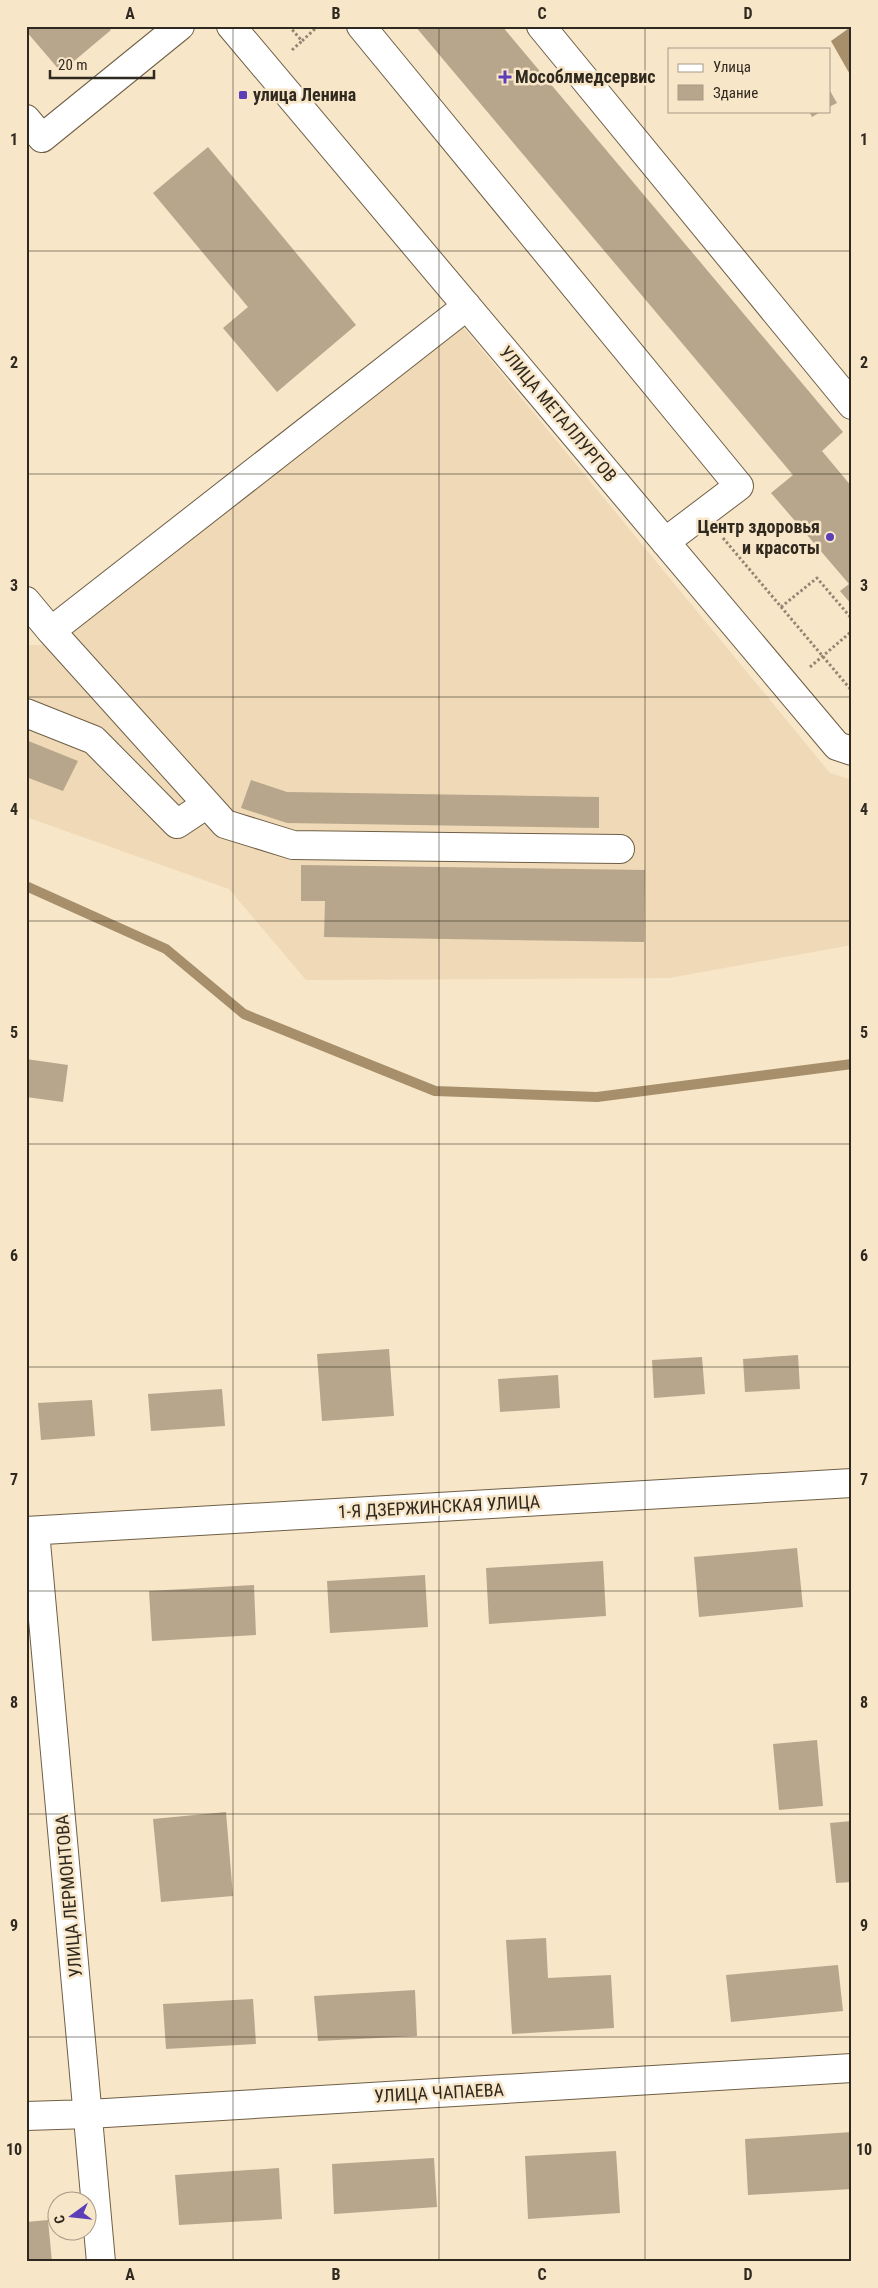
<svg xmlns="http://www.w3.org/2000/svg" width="878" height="2288" viewBox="0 0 878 2288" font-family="'Roboto Condensed',sans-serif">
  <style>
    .built { fill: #efd9b7 }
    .water { fill: #a68f6a }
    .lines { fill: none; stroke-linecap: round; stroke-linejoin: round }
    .stream { stroke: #a68f6a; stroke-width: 10 }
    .building { fill: #b7a68b }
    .minor-casing { stroke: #6e5f46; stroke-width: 30 }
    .path { stroke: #928672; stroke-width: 3; stroke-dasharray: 2.5 2.5; stroke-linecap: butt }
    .minor { stroke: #fff; stroke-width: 28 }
    .grid { fill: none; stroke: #30291f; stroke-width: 1; stroke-opacity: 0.55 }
    .poi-dot { fill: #5c3eb6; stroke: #f8e6c9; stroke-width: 2 }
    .labels { text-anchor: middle; stroke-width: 5; stroke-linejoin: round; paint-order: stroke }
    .poi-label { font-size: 18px; font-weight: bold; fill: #30291f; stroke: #f8e6c9; text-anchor: start }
    .street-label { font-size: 18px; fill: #30291f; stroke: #f8e6c9 }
    .neatline { fill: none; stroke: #30291f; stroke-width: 2 }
    .grid-label { font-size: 16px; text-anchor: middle; font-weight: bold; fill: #30291f }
  </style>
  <rect width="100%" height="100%" fill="#f8e6c9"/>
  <!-- built -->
  <path class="built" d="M 463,327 L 830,773 L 852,780 L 852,945 L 669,978 L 306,980 L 229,889 L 26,817 L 26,645 L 52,645 Z"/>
  <!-- water -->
  <path class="water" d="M 852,26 L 852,78 L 831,41 Z"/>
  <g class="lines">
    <!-- stream -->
    <path class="stream" d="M 26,886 L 166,949 L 244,1014 L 435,1091 L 597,1097 L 852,1064"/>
  </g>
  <!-- building -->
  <path class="building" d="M 26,26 L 107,26 L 111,30 L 61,72 L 26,31 Z
    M 415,26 L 502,26 L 843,432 L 822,451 L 852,487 L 852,605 L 840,591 L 849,584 L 771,493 L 793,475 Z
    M 829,89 L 837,103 L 829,107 Z
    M 809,111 L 822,111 L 812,117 Z
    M 208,147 L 356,325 L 277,392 L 223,328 L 248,307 L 153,193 Z
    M 26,740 L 78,761 L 63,791 L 26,777 Z
    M 251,780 L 287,792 L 599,797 L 599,828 L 287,823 L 241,808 Z
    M 301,865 L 645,870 L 644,942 L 324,937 L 325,901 L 301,901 Z
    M 26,1059 L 68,1065 L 63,1102 L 26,1097 Z
    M 389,1349 L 394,1416 L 322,1421 L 317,1354 Z
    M 798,1355 L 800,1389 L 745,1392 L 743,1359 Z
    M 702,1357 L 705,1394 L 654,1398 L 652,1360 Z
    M 558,1375 L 560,1408 L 500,1412 L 498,1379 Z
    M 222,1389 L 225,1426 L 151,1431 L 148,1394 Z
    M 92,1400 L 95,1436 L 41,1440 L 38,1403 Z
    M 797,1548 L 803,1607 L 699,1617 L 694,1557 Z
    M 603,1561 L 606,1616 L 489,1624 L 486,1568 Z
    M 425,1575 L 428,1627 L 330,1633 L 327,1581 Z
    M 254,1585 L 256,1635 L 152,1641 L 149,1591 Z
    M 817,1740 L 823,1806 L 779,1810 L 773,1744 Z
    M 226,1812 L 233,1896 L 161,1902 L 153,1819 Z
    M 852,1821 L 852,1882 L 836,1883 L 830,1823 Z
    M 546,1938 L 548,1978 L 611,1975 L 614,2028 L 512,2034 L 506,1940 Z
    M 838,1965 L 843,2011 L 731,2022 L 726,1975 Z
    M 415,1990 L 417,2036 L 318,2041 L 314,1996 Z
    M 253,1999 L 256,2044 L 166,2049 L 163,2004 Z
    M 852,2132 L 852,2189 L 748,2195 L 745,2139 Z
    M 616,2151 L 620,2213 L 528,2219 L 525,2156 Z
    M 434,2158 L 437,2207 L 334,2214 L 332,2164 Z
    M 279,2168 L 282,2219 L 179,2225 L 175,2175 Z
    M 48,2220 L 52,2262 L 26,2262 L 26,2222 Z"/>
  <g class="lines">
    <defs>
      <path id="minor" d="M 231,26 L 837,746 L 852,751
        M 361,26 L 739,486 L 665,542
        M 541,26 L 852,405
        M 26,119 L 42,138 L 180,26
        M 26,601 L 51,631 L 467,306
        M 51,631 L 225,824 L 293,845 L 620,849
        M 26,713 L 94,740 L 177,824 L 207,804
        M 26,1531 L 852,1483
        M 35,1531 L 101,2262
        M 26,2116 L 89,2114 L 852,2068"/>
    </defs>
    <!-- minor casing -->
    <use href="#minor" class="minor-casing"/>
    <!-- path -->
    <path class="path" d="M 289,26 L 302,41 L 318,26
      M 292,50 L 302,41
      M 723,538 L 852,691
      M 781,607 L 817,578 L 852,619
      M 810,667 L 852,631"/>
    <!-- minor -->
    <use href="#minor" class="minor"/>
  </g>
  <!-- grid -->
  <path class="grid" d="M 233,26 L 233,2262M 439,26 L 439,2262M 645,26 L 645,2262M 26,251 L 852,251M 26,474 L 852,474M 26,697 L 852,697M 26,921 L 852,921M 26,1144 L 852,1144M 26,1367 L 852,1367M 26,1591 L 852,1591M 26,1814 L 852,1814M 26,2037 L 852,2037"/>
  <!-- markers -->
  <g class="poi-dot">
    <path d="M502.5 69.5h5v5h5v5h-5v5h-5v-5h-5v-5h5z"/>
    <rect x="238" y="90" width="10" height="10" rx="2.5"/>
    <circle cx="830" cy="537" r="5"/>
  </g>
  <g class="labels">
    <!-- poi labels -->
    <g class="poi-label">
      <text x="515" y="83">Мособлмедсервис</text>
      <text x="253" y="101">улица Ленина</text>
      <text x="820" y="533" text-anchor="end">Центр здоровья<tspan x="820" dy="21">и красоты</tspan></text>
    </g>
    <!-- street labels -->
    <g class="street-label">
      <text transform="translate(558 414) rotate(50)" y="6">УЛИЦА МЕТАЛЛУРГОВ</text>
      <text transform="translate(439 1507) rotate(-3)" y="6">1-Я ДЗЕРЖИНСКАЯ УЛИЦА</text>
      <text transform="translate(69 1896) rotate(-95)" y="6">УЛИЦА ЛЕРМОНТОВА</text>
      <text transform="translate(439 2093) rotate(-3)" y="6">УЛИЦА ЧАПАЕВА</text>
    </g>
  </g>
  <!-- border -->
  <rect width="878" height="2288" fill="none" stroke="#f8e6c9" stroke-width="55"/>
  <!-- legend -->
  <rect x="668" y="48" width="162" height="65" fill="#f8e6c9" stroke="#a89a85"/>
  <rect x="678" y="64" width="25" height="8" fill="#ffffff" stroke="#a89a85"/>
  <text x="713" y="72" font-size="15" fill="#30291f">Улица</text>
  <rect x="678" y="85" width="25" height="15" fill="#b7a68b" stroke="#a89a85"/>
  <text x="713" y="98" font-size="15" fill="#30291f">Здание</text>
  <!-- north arrow -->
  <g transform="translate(72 2216) rotate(255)"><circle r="24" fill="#f8e6c9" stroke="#a89a85"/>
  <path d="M0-4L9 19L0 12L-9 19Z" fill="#5c3eb6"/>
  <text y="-8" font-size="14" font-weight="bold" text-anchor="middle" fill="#30291f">С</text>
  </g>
  <!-- scale -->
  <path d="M50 70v8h104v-8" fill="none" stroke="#30291f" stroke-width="2.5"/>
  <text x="58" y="70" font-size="15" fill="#30291f" stroke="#f8e6c9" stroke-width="4" paint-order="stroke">20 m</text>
  <rect x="28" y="28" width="822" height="2232" class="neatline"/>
  <g class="grid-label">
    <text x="130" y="19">A</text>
    <text x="336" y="19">B</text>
    <text x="542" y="19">C</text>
    <text x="748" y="19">D</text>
    <text x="14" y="145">1</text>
    <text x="864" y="145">1</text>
    <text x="14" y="368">2</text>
    <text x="864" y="368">2</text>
    <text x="14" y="591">3</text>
    <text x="864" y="591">3</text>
    <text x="14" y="815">4</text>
    <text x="864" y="815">4</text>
    <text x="14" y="1038">5</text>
    <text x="864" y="1038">5</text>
    <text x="14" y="1261">6</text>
    <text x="864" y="1261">6</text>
    <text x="14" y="1485">7</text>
    <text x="864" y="1485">7</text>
    <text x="14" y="1708">8</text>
    <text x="864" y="1708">8</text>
    <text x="14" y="1931">9</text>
    <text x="864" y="1931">9</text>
    <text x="14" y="2155">10</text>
    <text x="864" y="2155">10</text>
    <text x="130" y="2280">A</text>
    <text x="336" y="2280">B</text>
    <text x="542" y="2280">C</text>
    <text x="748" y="2280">D</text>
  </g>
</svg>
